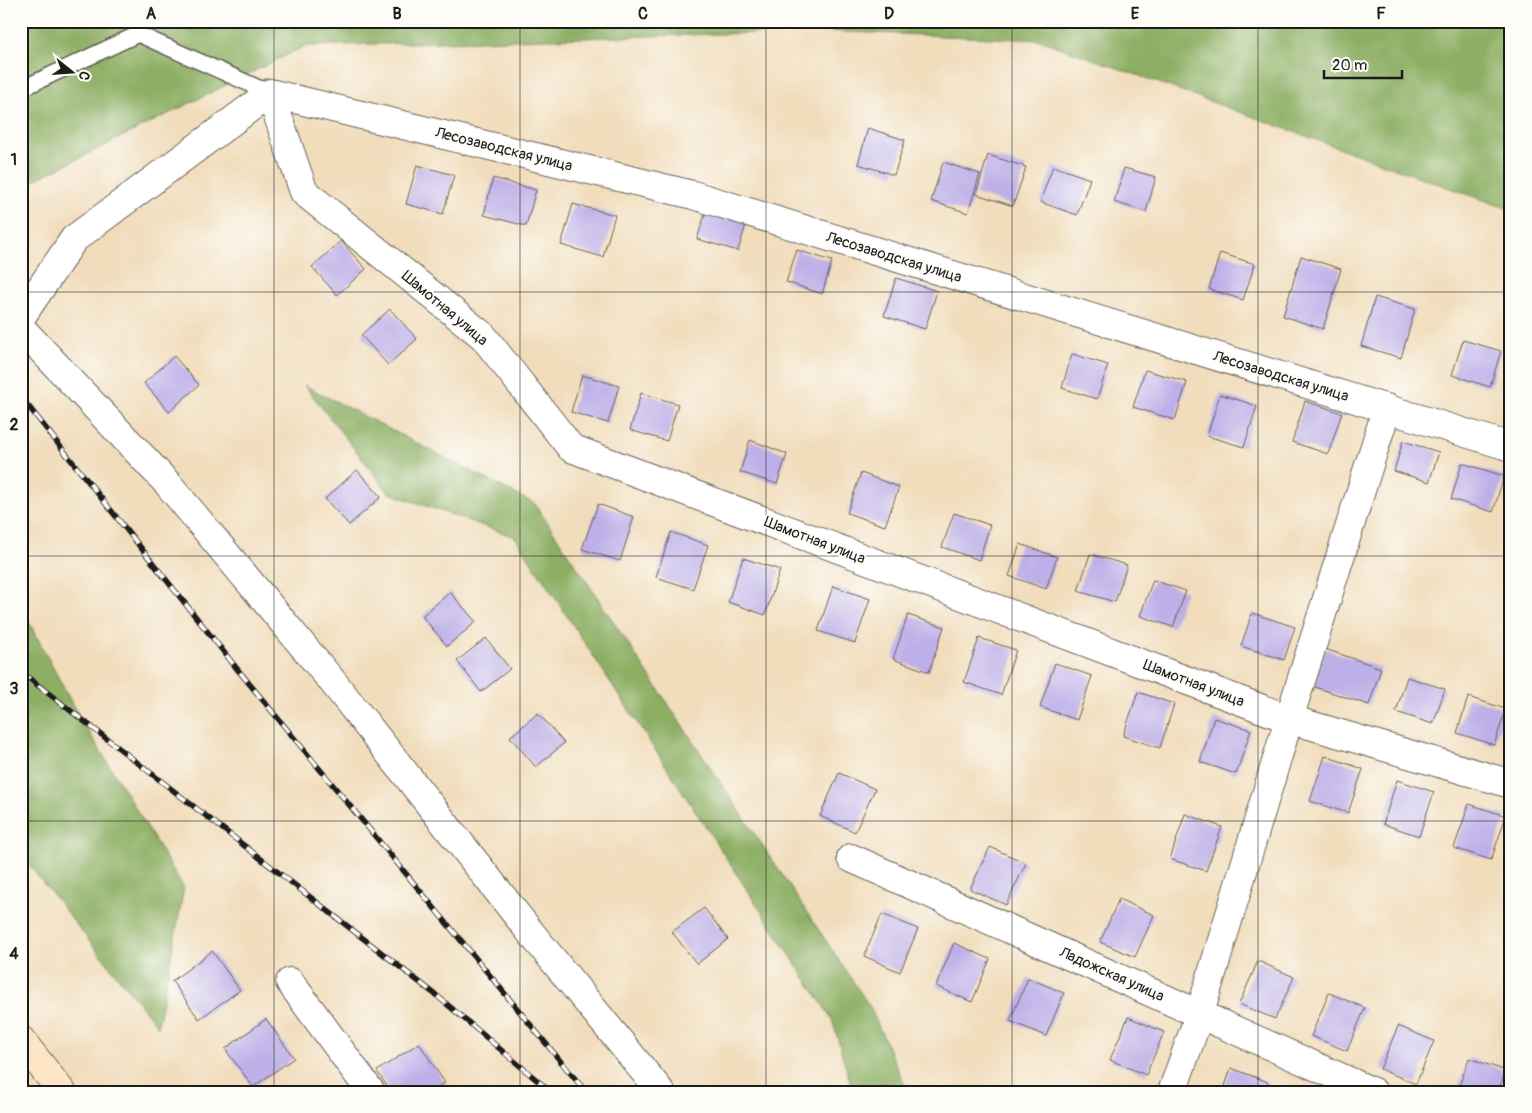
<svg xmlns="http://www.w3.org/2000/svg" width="1532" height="1113" viewBox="0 0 1532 1113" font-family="Pangolin,sans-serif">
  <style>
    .forest { fill: #8caf63; stroke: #546640 }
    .building { fill: #bdb0e8 }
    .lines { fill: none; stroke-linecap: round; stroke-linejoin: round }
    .service-casing { stroke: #676054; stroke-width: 18 }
    .minor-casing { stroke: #676054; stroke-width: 30 }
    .secondary-casing { stroke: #676054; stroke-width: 30 }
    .service { stroke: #fff; stroke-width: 15 }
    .minor { stroke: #fff; stroke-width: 28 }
    .secondary { stroke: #fee5c5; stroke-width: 28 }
    .rail-casing { stroke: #1c1c1c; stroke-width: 5.5 }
    .rail { stroke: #fdfcf7; stroke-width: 4; stroke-dasharray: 11; stroke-linecap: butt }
    .grid { fill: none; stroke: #1c1c1c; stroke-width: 1; stroke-opacity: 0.55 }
    .labels { text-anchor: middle; stroke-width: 4; stroke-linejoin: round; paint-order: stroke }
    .street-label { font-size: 15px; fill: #1c1c1c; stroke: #fdfcf7 }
    .neatline { fill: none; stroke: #1c1c1c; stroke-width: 2 }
    .grid-label { font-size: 16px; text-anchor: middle; font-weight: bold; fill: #1c1c1c }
  </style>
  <rect width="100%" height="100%" fill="#fdfcf7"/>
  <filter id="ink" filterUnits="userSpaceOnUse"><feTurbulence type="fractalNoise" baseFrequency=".02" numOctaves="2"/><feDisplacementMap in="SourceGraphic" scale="10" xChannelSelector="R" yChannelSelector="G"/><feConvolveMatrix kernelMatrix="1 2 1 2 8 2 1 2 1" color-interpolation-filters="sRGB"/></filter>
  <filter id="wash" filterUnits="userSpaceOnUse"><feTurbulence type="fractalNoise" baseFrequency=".0096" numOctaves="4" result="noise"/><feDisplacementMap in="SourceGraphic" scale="20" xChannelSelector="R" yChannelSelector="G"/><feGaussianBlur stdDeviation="1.12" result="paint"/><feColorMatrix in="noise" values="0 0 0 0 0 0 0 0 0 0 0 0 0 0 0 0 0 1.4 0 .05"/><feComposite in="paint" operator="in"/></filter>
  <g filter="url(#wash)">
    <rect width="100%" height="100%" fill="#f1ddbc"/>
    <!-- forest -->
    <path class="forest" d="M 21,21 L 1511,21 L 1511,210 L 1040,40 L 826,31 L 305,46 L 21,187 Z
      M 304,385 L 535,504 L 870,1007 L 908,1092 L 853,1092 L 832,1019 L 515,537 L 389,493 Z
      M 21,607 L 75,709 L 184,888 L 158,1027 L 21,855 Z"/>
    <g id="blocks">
      <!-- building -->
      <path class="building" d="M 868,128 L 905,140 L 894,175 L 858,164 Z
        M 988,155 L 1026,167 L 1013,206 L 976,194 Z
        M 943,162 L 980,174 L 968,213 L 931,201 Z
        M 417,165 L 454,175 L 443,214 L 406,204 Z
        M 1053,166 L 1090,179 L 1077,215 L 1040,202 Z
        M 1124,168 L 1156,177 L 1146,212 L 1114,202 Z
        M 493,178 L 536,190 L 526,226 L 484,215 Z
        M 573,204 L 615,215 L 603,257 L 561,245 Z
        M 708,205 L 748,218 L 738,251 L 697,239 Z
        M 341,241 L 366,269 L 337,295 L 312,267 Z
        M 797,250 L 832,261 L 822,294 L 786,282 Z
        M 1220,253 L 1255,264 L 1243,300 L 1209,289 Z
        M 1301,256 L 1341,269 L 1323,329 L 1283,316 Z
        M 896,278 L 937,291 L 925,329 L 884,316 Z
        M 1375,297 L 1415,309 L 1401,358 L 1361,346 Z
        M 390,309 L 417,339 L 388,365 L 361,335 Z
        M 1463,340 L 1501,351 L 1490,387 L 1452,375 Z
        M 1072,354 L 1108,365 L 1097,399 L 1062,388 Z
        M 174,356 L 199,385 L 169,412 L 144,383 Z
        M 1145,370 L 1187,382 L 1175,420 L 1133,407 Z
        M 582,375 L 619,386 L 608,423 L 571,412 Z
        M 641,393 L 678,404 L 667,441 L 630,430 Z
        M 1220,394 L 1257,406 L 1244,447 L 1207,436 Z
        M 1305,401 L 1342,413 L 1328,454 L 1292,442 Z
        M 750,440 L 787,454 L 777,484 L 740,472 Z
        M 1403,441 L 1439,452 L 1429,482 L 1394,471 Z
        M 1462,463 L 1504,476 L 1493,512 L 1451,499 Z
        M 357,470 L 381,497 L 349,525 L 325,499 Z
        M 861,473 L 899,487 L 885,526 L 847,513 Z
        M 598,504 L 634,517 L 620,561 L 582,549 Z
        M 954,513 L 990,525 L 979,560 L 942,547 Z
        M 671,532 L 708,545 L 693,589 L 656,577 Z
        M 1020,544 L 1057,557 L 1046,589 L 1009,576 Z
        M 1090,554 L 1127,565 L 1115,602 L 1078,591 Z
        M 743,558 L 780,570 L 765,615 L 728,602 Z
        M 1153,580 L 1186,591 L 1173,627 L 1140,616 Z
        M 833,586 L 870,599 L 855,643 L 818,631 Z
        M 450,592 L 476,622 L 447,646 L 422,616 Z
        M 1252,613 L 1295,627 L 1284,660 L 1241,646 Z
        M 908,615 L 944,627 L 929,672 L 893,659 Z
        M 486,638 L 510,669 L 481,692 L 457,661 Z
        M 979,638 L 1016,650 L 1001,695 L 964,682 Z
        M 1325,649 L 1381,668 L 1369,705 L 1312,686 Z
        M 1055,663 L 1092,676 L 1077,720 L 1040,707 Z
        M 1407,677 L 1445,689 L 1433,724 L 1396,712 Z
        M 1138,692 L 1174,704 L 1160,748 L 1123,736 Z
        M 1468,697 L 1506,709 L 1494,745 L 1457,733 Z
        M 538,713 L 564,743 L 536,767 L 510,737 Z
        M 1214,718 L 1251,730 L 1236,774 L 1200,762 Z
        M 1325,756 L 1363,769 L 1348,813 L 1310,801 Z
        M 839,773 L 875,789 L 855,832 L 820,816 Z
        M 1397,780 L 1434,792 L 1419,836 L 1383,824 Z
        M 1469,804 L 1506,816 L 1491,860 L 1454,848 Z
        M 1185,814 L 1222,827 L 1206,871 L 1170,859 Z
        M 990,847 L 1026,863 L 1006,905 L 970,889 Z
        M 1119,899 L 1154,915 L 1135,957 L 1100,942 Z
        M 704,908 L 728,939 L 697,964 L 672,932 Z
        M 882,914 L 918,929 L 900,972 L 864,956 Z
        M 954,943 L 990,959 L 972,1002 L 936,986 Z
        M 212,951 L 240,990 L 199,1019 L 172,981 Z
        M 1258,961 L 1294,977 L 1275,1019 L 1239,1004 Z
        M 1028,978 L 1064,993 L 1046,1036 L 1010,1021 Z
        M 1329,993 L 1365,1008 L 1347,1051 L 1311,1036 Z
        M 1128,1017 L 1164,1032 L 1146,1075 L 1110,1060 Z
        M 266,1019 L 294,1058 L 253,1087 L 225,1049 Z
        M 1398,1026 L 1434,1041 L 1416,1084 L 1380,1069 Z
        M 419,1043 L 445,1083 L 431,1092 L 391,1092 L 377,1071 Z
        M 1469,1058 L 1506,1071 L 1498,1092 L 1457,1092 Z
        M 1231,1068 L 1268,1082 L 1264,1092 L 1223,1092 Z"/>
    </g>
  </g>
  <g filter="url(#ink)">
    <use href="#blocks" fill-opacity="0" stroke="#676054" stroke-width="1"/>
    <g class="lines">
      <defs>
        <path id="service" d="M 21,89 L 138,34 L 270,93"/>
        <path id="minor" d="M 270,93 L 304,192 L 483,336 L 571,448 L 1289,719 L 1511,784
          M 270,93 L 693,195 L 1511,447
          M 21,317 L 74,239 L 270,93
          M 21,328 L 168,484 L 333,682 L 531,933 L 661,1092
          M 851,858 L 1373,1092
          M 290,982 L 371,1092
          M 1172,1092 L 1200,1013 L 1289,719 L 1387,408"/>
        <path id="secondary" d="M 21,1040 L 62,1092"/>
      </defs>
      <!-- service casing -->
      <use href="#service" class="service-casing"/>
      <!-- minor casing -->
      <use href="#minor" class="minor-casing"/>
      <!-- secondary casing -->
      <use href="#secondary" class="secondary-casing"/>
      <!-- service -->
      <use href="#service" class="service"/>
      <!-- minor -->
      <use href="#minor" class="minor"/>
      <!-- secondary -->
      <use href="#secondary" class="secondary"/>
      <defs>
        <path id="rail" d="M 21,397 L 238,670 L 586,1092
          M 21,672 L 436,995 L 551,1092"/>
      </defs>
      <!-- rail casing -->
      <use href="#rail" class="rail-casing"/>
      <!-- rail -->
      <use href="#rail" class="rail"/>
    </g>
  </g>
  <!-- grid -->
  <path class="grid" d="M 274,21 L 274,1092M 520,21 L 520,1092M 766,21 L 766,1092M 1012,21 L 1012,1092M 1258,21 L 1258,1092M 21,292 L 1511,292M 21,556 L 1511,556M 21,821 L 1511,821"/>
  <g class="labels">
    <!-- street labels -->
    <g class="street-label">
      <text transform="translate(504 149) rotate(14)" y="5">Лесозаводская улица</text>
      <text transform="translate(894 257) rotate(17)" y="5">Лесозаводская улица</text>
      <text transform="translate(445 308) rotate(40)" y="5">Шамотная улица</text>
      <text transform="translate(1281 376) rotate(17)" y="5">Лесозаводская улица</text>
      <text transform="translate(815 540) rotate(21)" y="5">Шамотная улица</text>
      <text transform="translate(1194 683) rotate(21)" y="5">Шамотная улица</text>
      <text transform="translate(1112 974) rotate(24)" y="5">Ладожская улица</text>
    </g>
  </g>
  <!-- margin -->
  <rect width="1532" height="1113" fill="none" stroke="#fdfcf7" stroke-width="55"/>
  <!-- north arrow -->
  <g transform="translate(72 72) rotate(107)" stroke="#fdfcf7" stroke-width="4" paint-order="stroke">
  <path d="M0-4L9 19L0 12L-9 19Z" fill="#1c1c1c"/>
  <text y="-8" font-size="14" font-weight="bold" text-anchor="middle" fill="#1c1c1c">С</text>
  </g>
  <!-- scale -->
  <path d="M1324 70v8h78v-8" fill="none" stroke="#1c1c1c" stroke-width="2.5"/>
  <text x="1332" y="70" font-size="15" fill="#1c1c1c" stroke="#fdfcf7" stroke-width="4" paint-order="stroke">20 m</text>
  <rect x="28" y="28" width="1476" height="1058" class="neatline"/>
  <g class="grid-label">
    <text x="151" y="19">A</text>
    <text x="397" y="19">B</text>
    <text x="643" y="19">C</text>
    <text x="889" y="19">D</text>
    <text x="1135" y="19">E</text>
    <text x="1381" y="19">F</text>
    <text x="14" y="165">1</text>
    <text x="14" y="430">2</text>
    <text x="14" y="694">3</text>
    <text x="14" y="959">4</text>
  </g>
</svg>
